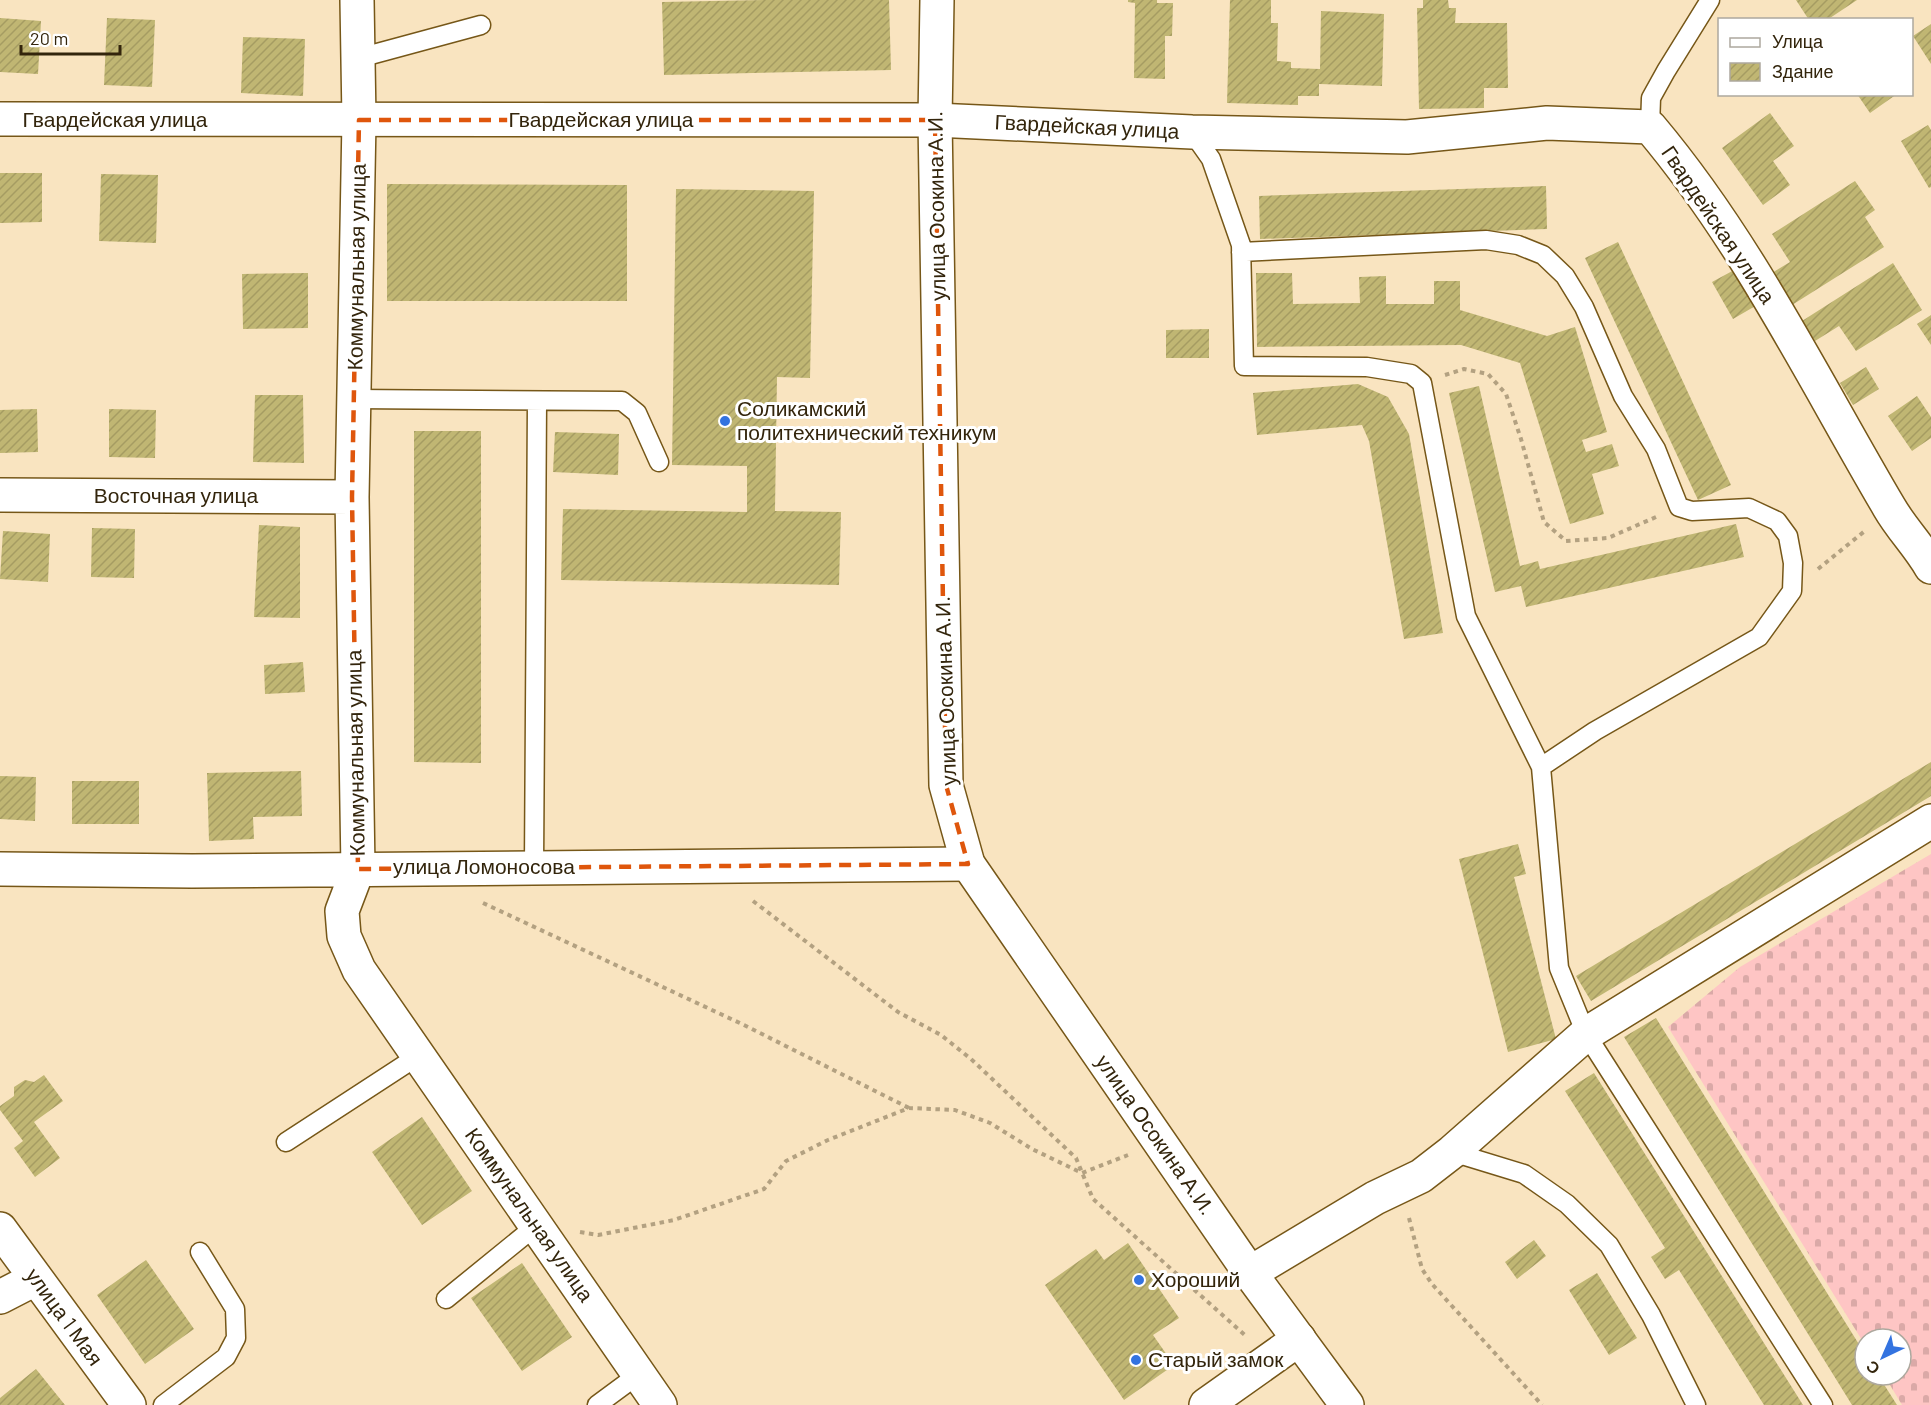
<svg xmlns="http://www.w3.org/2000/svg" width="1931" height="1405" viewBox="0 0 1931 1405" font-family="Barlow,sans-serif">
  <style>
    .cemetery { fill: url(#cemetery-stones) }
    .building { fill: url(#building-hatch) }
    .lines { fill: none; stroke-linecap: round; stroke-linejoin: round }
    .service-casing { stroke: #765718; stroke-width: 21 }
    .minor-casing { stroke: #765718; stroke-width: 36 }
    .tertiary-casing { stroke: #765718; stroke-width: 36 }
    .path { stroke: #b3a181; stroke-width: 4; stroke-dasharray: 4.5 4.5; stroke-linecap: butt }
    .service { stroke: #fff; stroke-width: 18 }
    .minor { stroke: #fff; stroke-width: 33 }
    .tertiary { stroke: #fff; stroke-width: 33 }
    .marked { fill: none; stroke: #df560c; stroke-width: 4.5; stroke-dasharray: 12 8; stroke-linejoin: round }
    .poi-dot { fill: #3373e0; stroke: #fff; stroke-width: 2 }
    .labels { text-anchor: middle; stroke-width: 6; stroke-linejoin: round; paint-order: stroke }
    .street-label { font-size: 21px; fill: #33250c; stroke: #fff }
    .poi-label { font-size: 21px; fill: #33250c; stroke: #fff; text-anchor: start }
  </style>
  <defs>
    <pattern id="cemetery-stones" width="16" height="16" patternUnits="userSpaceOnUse" patternTransform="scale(1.5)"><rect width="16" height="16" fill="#fec5c4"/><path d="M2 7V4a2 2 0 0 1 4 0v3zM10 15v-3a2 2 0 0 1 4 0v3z" fill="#daa9a7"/></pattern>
    <pattern id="building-hatch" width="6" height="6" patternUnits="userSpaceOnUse" patternTransform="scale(1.5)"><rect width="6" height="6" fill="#c0b673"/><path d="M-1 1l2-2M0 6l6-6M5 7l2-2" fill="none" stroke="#a59c62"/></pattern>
  </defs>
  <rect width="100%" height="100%" fill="#f9e4c0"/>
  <!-- cemetery -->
  <path class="cemetery" d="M 1931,854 L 1931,1405 L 1902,1405 L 1884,1375 L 1901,1375 L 1901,1339 L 1865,1339 L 1865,1345 L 1668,1027 L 1740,967 Z"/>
  <!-- building -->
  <path class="building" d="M 767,0 L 889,0 L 891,70 L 664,75 L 662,2 Z
    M 1128,0 L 1157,0 L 1157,3 L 1173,3 L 1172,36 L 1165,36 L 1165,79 L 1134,78 L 1135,3 L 1128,2 Z
    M 1230,0 L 1271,0 L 1271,23 L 1278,23 L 1277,61 L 1291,62 L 1291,68 L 1320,69 L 1321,11 L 1384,14 L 1382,86 L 1319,84 L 1319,96 L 1298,96 L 1298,105 L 1227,103 Z
    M 1423,0 L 1448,0 L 1449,8 L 1456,8 L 1455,23 L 1507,23 L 1508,88 L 1484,88 L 1484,108 L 1419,109 L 1417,8 L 1423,8 Z
    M 1796,0 L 1857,0 L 1827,20 L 1809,20 Z
    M 0,18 L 41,21 L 38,74 L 0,72 Z
    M 107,18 L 155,20 L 152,87 L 104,85 Z
    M 1931,24 L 1931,64 L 1913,36 Z
    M 243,37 L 305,39 L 303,96 L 241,93 Z
    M 1857,94 L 1897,94 L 1870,113 Z
    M 1770,113 L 1794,146 L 1773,161 L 1790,185 L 1763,205 L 1722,148 Z
    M 1928,125 L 1931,130 L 1931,187 L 1929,188 L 1901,141 Z
    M 0,173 L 42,173 L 42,222 L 0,223 Z
    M 101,174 L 158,175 L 156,243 L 99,241 Z
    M 1855,181 L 1875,210 L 1865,217 L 1884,247 L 1792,305 L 1772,273 L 1790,262 L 1772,234 Z
    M 387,184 L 627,185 L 627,301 L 387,301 Z
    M 1546,186 L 1547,229 L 1260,239 L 1259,196 Z
    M 676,189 L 814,191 L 810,378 L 777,377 L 775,511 L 841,512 L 839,585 L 561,580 L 563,509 L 747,512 L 747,466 L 672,465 Z
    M 1618,242 L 1731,485 L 1698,500 L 1585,258 Z
    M 1893,263 L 1922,310 L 1856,351 L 1839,326 L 1815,341 L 1802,321 Z
    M 1736,269 L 1757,305 L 1733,319 L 1712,282 Z
    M 308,273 L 308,328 L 243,329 L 242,274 Z
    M 1256,273 L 1292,273 L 1293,304 L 1360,303 L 1359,277 L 1386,276 L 1386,304 L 1434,304 L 1434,281 L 1460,281 L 1460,310 L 1547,336 L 1575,327 L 1607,432 L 1582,440 L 1586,452 L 1612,444 L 1619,466 L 1592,474 L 1604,514 L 1570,524 L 1520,363 L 1461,345 L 1257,347 Z
    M 1931,315 L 1931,345 L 1917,324 Z
    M 1209,329 L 1209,358 L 1166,358 L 1166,330 Z
    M 1866,367 L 1879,389 L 1853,405 L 1840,383 Z
    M 1358,384 L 1388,397 L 1409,434 L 1443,633 L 1404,639 L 1369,441 L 1362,425 L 1257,435 L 1253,393 Z
    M 1479,386 L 1520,566 L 1538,561 L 1540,569 L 1736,524 L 1744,557 L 1526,607 L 1521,586 L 1495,592 L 1449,393 Z
    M 255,395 L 303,395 L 304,463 L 253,462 Z
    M 1917,396 L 1931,417 L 1931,438 L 1912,451 L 1888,416 Z
    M 37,409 L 38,452 L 0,453 L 0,410 Z
    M 109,409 L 156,410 L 155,458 L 109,457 Z
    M 414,431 L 481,431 L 481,763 L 414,762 Z
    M 555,432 L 619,434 L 618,475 L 553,472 Z
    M 259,525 L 300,527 L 300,618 L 254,617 Z
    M 92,528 L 135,529 L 134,578 L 91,577 Z
    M 3,531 L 50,534 L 48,582 L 0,579 Z
    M 303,662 L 305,692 L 265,694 L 264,665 Z
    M 1931,762 L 1931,796 L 1591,1001 L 1576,976 Z
    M 301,771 L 302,816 L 253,817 L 254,839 L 209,841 L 207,773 Z
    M 0,776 L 36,777 L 35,821 L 0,819 Z
    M 72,781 L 139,781 L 139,824 L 72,824 Z
    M 1518,844 L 1526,874 L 1514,877 L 1556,1039 L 1508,1052 L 1459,859 Z
    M 1656,1018 L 1865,1354 L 1865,1375 L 1878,1375 L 1897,1405 L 1852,1405 L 1624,1037 Z
    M 1594,1073 L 1803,1405 L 1764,1405 L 1679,1270 L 1665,1279 L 1651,1257 L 1665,1248 L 1565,1091 Z
    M 44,1075 L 63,1101 L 34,1122 L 60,1158 L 35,1177 L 14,1148 L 23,1141 L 0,1110 L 0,1106 L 14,1096 L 14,1087 L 25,1080 L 34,1082 Z
    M 422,1117 L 472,1191 L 422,1225 L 372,1152 Z
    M 1534,1240 L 1546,1256 L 1517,1279 L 1505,1262 Z
    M 1128,1243 L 1179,1318 L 1153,1335 L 1174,1365 L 1124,1400 L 1045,1285 L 1096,1249 L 1104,1260 Z
    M 146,1260 L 194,1329 L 145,1364 L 97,1295 Z
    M 522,1263 L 572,1337 L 522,1371 L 471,1298 Z
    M 1597,1273 L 1637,1338 L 1609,1355 L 1569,1290 Z
    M 36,1369 L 65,1405 L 0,1405 L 0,1398 Z"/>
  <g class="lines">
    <defs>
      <path id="service" d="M 359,58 L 481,25
        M 1650,127 L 1651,98 L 1666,71 L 1710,0
        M 1192,132 L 1211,159 L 1241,245 L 1244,366 L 1367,367 L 1411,374 L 1422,383 L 1466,616 L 1541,767 L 1559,968 L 1586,1034 L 1823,1405
        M 1241,252 L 1486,240 L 1518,245 L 1543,255 L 1565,276 L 1584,307 L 1623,396 L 1656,449 L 1679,507 L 1692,511 L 1749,508 L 1777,521 L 1788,536 L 1793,563 L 1792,591 L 1759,637 L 1595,731 L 1541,767
        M 354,399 L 622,401 L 637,413 L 659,462
        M 534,867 L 537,402
        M 286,1142 L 418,1056
        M 1452,1152 L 1524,1174 L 1567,1204 L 1609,1245 L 1651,1315 L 1696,1405
        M 446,1299 L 537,1225
        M 163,1405 L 226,1357 L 236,1338 L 235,1309 L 200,1252
        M 597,1405 L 639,1374"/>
      <path id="minor" d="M 357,0 L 359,120 L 352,497 L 358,869 L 342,911 L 344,936 L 359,970 L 660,1405
        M 935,120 L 1192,132 L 1407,137 L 1547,123 L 1650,127 C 1747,242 1813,378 1889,507 C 1901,528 1919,546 1931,567
        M 0,495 L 352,497
        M 0,869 L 192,871 L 968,864
        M 0,1229 L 129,1405
        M 1250,1273 L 1375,1198 L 1421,1176 L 1452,1152 L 1586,1034 L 1931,821
        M 0,1297 L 35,1279
        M 1206,1405 L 1299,1339"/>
      <path id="tertiary" d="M 937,0 L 935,120 L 946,785 L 968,864 L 1250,1273 L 1347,1405
        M 0,119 L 935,120"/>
    </defs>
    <!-- service casing -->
    <use href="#service" class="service-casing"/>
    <!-- minor casing -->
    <use href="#minor" class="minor-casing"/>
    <!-- tertiary casing -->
    <use href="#tertiary" class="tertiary-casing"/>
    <!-- path -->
    <path class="path" d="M 1445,375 L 1464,369 L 1488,374 L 1506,394 L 1521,439 L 1544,522 L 1566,541 L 1608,538 L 1656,517
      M 1818,569 L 1866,530
      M 753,901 L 898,1012 L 941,1035 L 971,1059 L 1076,1158 L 1093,1199 L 1246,1336
      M 483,903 L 744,1025 L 909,1108
      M 1409,1218 L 1422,1269 L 1432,1284 L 1542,1405
      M 580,1232 L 598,1235 L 674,1220 L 764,1189 L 786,1161 L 828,1140 L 909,1108 L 955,1110 L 990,1123 L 1032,1149 L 1082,1173 L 1128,1155"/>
    <!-- service -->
    <use href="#service" class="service"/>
    <!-- minor -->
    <use href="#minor" class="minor"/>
    <!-- tertiary -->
    <use href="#tertiary" class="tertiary"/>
  </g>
  <!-- marked area -->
  <path class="marked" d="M 359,120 L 935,120 L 946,785 L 968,864 L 358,869 L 352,497 Z"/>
  <!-- markers -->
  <g class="poi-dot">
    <circle cx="725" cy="421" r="6"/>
    <circle cx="1139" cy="1280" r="6"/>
    <circle cx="1136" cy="1360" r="6"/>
  </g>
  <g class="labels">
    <!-- street labels -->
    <g class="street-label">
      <text x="115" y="127">Гвардейская улица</text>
      <text x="601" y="127">Гвардейская улица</text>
      <text transform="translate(1087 127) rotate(3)" y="7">Гвардейская улица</text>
      <text transform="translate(937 206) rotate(-91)" y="7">улица Осокина А.И.</text>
      <text transform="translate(1718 225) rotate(56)" y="7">Гвардейская улица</text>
      <text transform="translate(357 267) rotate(-89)" y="7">Коммунальная улица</text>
      <text x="176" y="503">Восточная улица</text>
      <text transform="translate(946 691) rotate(-92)" y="7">улица Осокина А.И.</text>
      <text transform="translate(356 753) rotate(-91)" y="7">Коммунальная улица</text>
      <text x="484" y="874">улица Ломоносова</text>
      <text transform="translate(1155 1135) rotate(55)" y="7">улица Осокина А.И.</text>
      <text transform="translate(529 1215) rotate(55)" y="7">Коммунальная улица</text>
      <text transform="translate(64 1317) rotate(54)" y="7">улица 1 Мая</text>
    </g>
    <!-- poi labels -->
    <g class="poi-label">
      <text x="737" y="416">Соликамский<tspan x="737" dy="24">политехнический техникум</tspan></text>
      <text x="1151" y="1287">Хороший</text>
      <text x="1148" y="1367">Старый замок</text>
    </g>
  </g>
  <!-- legend -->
  <rect x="1718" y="18" width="195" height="78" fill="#ffffff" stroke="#ada89e" stroke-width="1.5"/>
  <rect x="1730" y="38" width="30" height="9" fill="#ffffff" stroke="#ada89e" stroke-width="1.5"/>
  <text x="1772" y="48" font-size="18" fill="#33250c">Улица</text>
  <rect x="1730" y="63" width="30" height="18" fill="url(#building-hatch)" stroke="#ada89e" stroke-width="1.5"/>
  <text x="1772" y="78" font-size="18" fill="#33250c">Здание</text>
  <!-- north arrow -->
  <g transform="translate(1883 1357) rotate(224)"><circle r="28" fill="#ffffff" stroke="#ada89e" stroke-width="1.5"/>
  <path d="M0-4.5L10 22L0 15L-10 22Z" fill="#3373e0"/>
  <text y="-9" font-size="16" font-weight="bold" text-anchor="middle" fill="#33250c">С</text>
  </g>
  <!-- scale -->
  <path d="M21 45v9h99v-9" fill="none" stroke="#33250c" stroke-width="3"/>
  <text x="30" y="45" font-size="18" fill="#33250c" stroke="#ffffff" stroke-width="4.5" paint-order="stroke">20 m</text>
</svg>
